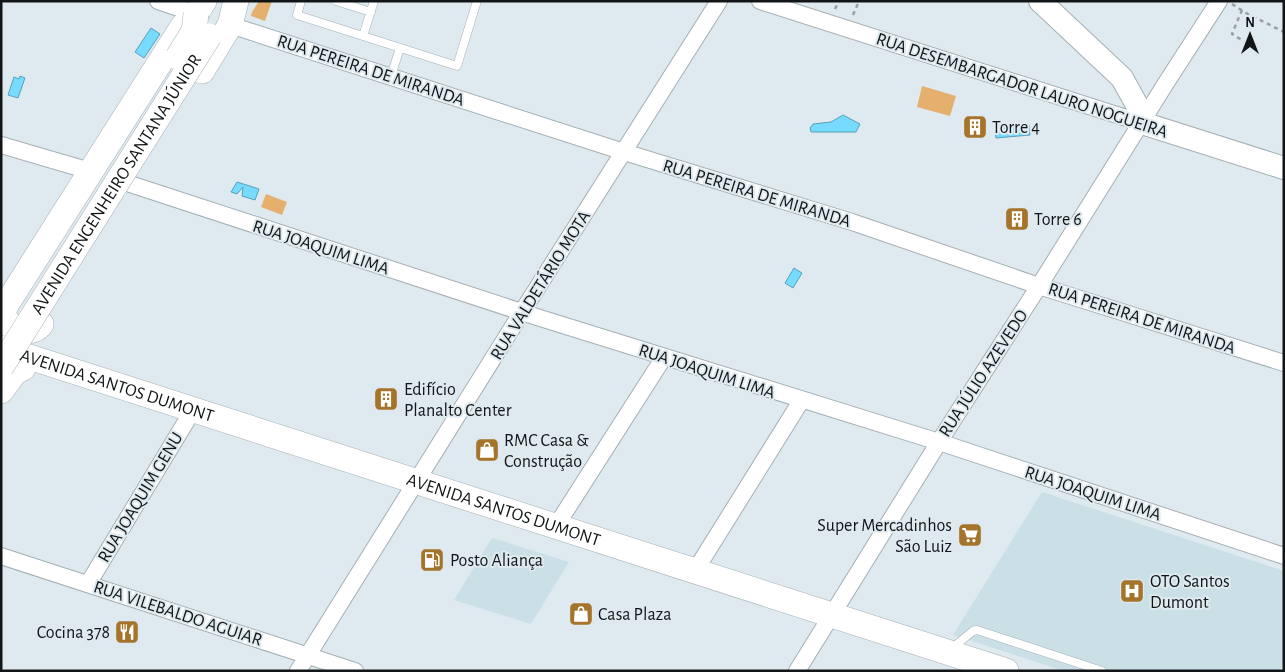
<svg xmlns="http://www.w3.org/2000/svg" width="1285" height="672" viewBox="0 0 1285 672" font-family="'Alegreya Sans',sans-serif">
  <style>
    .built { fill: #cbdfe7 }
    .green { fill: #e5b06d }
    .water { fill: #76dbfe; stroke: #58a0b9 }
    .lines { fill: none; stroke-linecap: round; stroke-linejoin: round }
    .lane-casing { stroke: #a4afb4; stroke-width: 9 }
    .street-casing { stroke: #a4afb4; stroke-width: 18 }
    .secondary-casing { stroke: #a4afb4; stroke-width: 24 }
    .primary-casing { stroke: #a4afb4; stroke-width: 26 }
    .path { stroke: #97a0a4; stroke-width: 2.5; stroke-dasharray: 4 4; stroke-linecap: butt }
    .lane { stroke: #fff; stroke-width: 8 }
    .street { stroke: #fff; stroke-width: 16 }
    .secondary { stroke: #fff; stroke-width: 22 }
    .primary { stroke: #fff; stroke-width: 25 }
    .primary-bridge-casing { stroke: #a4afb4; stroke-width: 26; stroke-linecap: butt }
    .primary-bridge { stroke: #fff; stroke-width: 25 }
    .labels { text-anchor: middle; stroke-width: 4; stroke-linejoin: round; paint-order: stroke }
    .street-label { font-size: 18px; fill: #111517; stroke: #deeaef }
    .poi-label { font-size: 18px; fill: #111517; stroke: #deeaef; text-anchor: start }
  </style>
  <rect width="100%" height="100%" fill="#deeaef"/>
  <!-- built -->
  <path class="built" d="M 1042,492 L 1284,571 L 1284,664 L 1279,671 L 1064,671 L 953,635 Z
    M 492,538 L 569,562 L 531,624 L 454,600 Z"/>
  <!-- green -->
  <path class="green" d="M 259,1 L 272,1 L 265,21 L 251,16 L 252,12 Z
    M 922,86 L 956,96 L 950,116 L 917,107 Z
    M 266,194 L 287,202 L 282,215 L 261,207 Z"/>
  <!-- water -->
  <path class="water" d="M 151,28 L 160,34 L 144,58 L 135,52 Z
    M 20,76 L 25,78 L 18,98 L 8,95 L 14,77 L 19,79 Z
    M 843,115 L 860,124 L 856,132 L 811,132 L 810,128 L 813,124 L 831,122 Z
    M 1029,125 L 1030,135 L 996,138 L 995,127 Z
    M 237,182 L 259,189 L 255,200 L 242,196 L 243,187 L 237,194 L 231,192 Z
    M 794,268 L 802,273 L 793,288 L 785,283 Z"/>
  <g class="lines">
    <defs>
      <path id="lane" d="M 301,1 L 297,15 L 457,66 L 477,1
        M 336,1 L 371,12
        M 363,36 L 374,1
        M 391,76 L 400,48
        M 951,649 L 973,631 L 977,630 L 1102,671"/>
      <path id="street" d="M 158,1 L 196,14
        M 760,1 L 1142,123
        M 230,25 L 624,152 L 852,222 L 1039,286 L 1284,363
        M 1,145 L 90,171
        M 130,184 L 540,318 L 939,442 L 1284,556
        M 556,526 L 664,357
        M 1,556 L 355,671
        M 695,571 L 801,401
        M 88,584 L 193,410
        M 298,671 L 522,312 L 719,1
        M 797,671 L 939,442 L 1039,286 L 1166,83 L 1219,1"/>
      <path id="secondary" d="M 1040,1 L 1122,78 L 1138,107 L 1142,123 L 1284,168"/>
      <g id="primary">
        <path d="M 202,71 L 230,25 L 236,1"/>
        <path d="M 2,312 C 4,315 6,320 8,323 C 16,331 34,335 41,324"/>
        <path d="M 1,313 L 183,26 L 196,14 L 204,1"/>
        <path id="s1" d="M 1,348 L 1006,671"/>
        <path d="M 1,391 L 15,372 L 23,368"/>
      </g>
    </defs>
    <!-- lane casing -->
    <use href="#lane" class="lane-casing"/>
    <!-- street casing -->
    <use href="#street" class="street-casing"/>
    <!-- secondary casing -->
    <use href="#secondary" class="secondary-casing"/>
    <!-- primary casing -->
    <use href="#primary" class="primary-casing"/>
    <!-- path -->
    <path class="path" d="M 1232,4 L 1246,13 L 1284,32
      M 835,9 L 839,1
      M 1242,10 L 1232,34 L 1248,44
      M 853,15 L 859,1"/>
    <!-- lane -->
    <use href="#lane" class="lane"/>
    <!-- street -->
    <use href="#street" class="street"/>
    <!-- secondary -->
    <use href="#secondary" class="secondary"/>
    <!-- primary -->
    <use href="#primary" class="primary"/>
    <defs>
      <g id="primary-bridge">
        <path d="M 178,57 L 194,31 L 196,14"/>
        <path id="s2" d="M 1,367 L 209,36"/>
      </g>
    </defs>
    <!-- primary-bridge casing -->
    <use href="#primary-bridge" class="primary-bridge-casing"/>
    <!-- primary-bridge -->
    <use href="#primary-bridge" class="primary-bridge"/>
  </g>
  <!-- icons -->
  <defs>
    <symbol id="building-square" viewBox="-11 -11 22 22"><rect x="-9" y="-9" width="18" height="18" rx="4" fill="#a6732a" stroke="#deeaef"/><path d="M-4-6H4V6H1V3H-1V6H-4ZM-2.5-4.3h1.7v1.8h-1.7ZM.8-4.3h1.7v1.8H.8ZM-2.5-1h1.7V.8h-1.7ZM.8-1h1.7V.8H.8Z" fill="#fff"/></symbol>
    <symbol id="shop-square" viewBox="-11 -11 22 22"><rect x="-9" y="-9" width="18" height="18" rx="4" fill="#a6732a" stroke="#deeaef"/><path d="M-5-2.5h2.3a2.7 3.5 0 0 1 5.4 0H5L5.5 6h-11ZM-1.5-2.5h3a1.5 2.3 0 0 0-3 0Z" fill="#fff"/></symbol>
    <symbol id="supermarket-square" viewBox="-11 -11 22 22"><rect x="-9" y="-9" width="18" height="18" rx="4" fill="#a6732a" stroke="#deeaef"/><path d="M-6-5.5h2.5l.6 2H6L4.5 2H-2.5L-4.4-4H-6ZM-1.5 3.2a1.3 1.3 0 1 0 .1 0ZM3 3.2a1.3 1.3 0 1 0 .1 0Z" fill="#fff"/></symbol>
    <symbol id="fuel-square" viewBox="-11 -11 22 22"><rect x="-9" y="-9" width="18" height="18" rx="4" fill="#a6732a" stroke="#deeaef"/><path d="M-5.5-6h7V0h2V4h1.3V-2.5L3-4.5l.8-.8L6-3V5H2.5V1h-1V6h-7ZM-4.2-4.7v3.2H.2V-4.7Z" fill="#fff"/></symbol>
    <symbol id="hospital-square" viewBox="-11 -11 22 22"><rect x="-9" y="-9" width="18" height="18" rx="4" fill="#a6732a" stroke="#deeaef"/><path d="M-5-5h3v3.5h4V-5h3V5h-3V1.5h-4V5h-3Z" fill="#fff"/></symbol>
    <symbol id="restaurant-square" viewBox="-11 -11 22 22"><rect x="-9" y="-9" width="18" height="18" rx="4" fill="#a6732a" stroke="#deeaef"/><path d="M-5-6h1v4h1v-4h1v4h1v-4h1v5L-1.5 .5V6h-2V.5L-5-1ZM5-6V6H3V1.5H1.5Q1.5-4 5-6Z" fill="#fff"/></symbol>
  </defs>
  <g fill-rule="evenodd">
    <use href="#building-square" x="961" y="113" width="28" height="28"/>
    <use href="#building-square" x="1003" y="205" width="28" height="28"/>
    <use href="#building-square" x="372" y="385" width="28" height="28"/>
    <use href="#shop-square" x="473" y="436" width="28" height="28"/>
    <use href="#supermarket-square" x="956" y="521" width="28" height="28"/>
    <use href="#fuel-square" x="418" y="546" width="28" height="28"/>
    <use href="#hospital-square" x="1118" y="577" width="28" height="28"/>
    <use href="#shop-square" x="567" y="600" width="28" height="28"/>
    <use href="#restaurant-square" x="113" y="618" width="28" height="28"/>
  </g>
  <g class="labels">
    <!-- street labels -->
    <g class="street-label">
      <text transform="translate(371 70) rotate(18)" y="6">RUA PEREIRA DE MIRANDA</text>
      <text transform="translate(1022 85) rotate(18)" y="6">RUA DESEMBARGADOR LAURO NOGUEIRA</text>
      <text dy="6" stroke="none"><textPath href="#s2" startOffset="216">AVENIDA ENGENHEIRO SANTANA JÚNIOR</textPath></text>
      <text transform="translate(757 193) rotate(17)" y="6">RUA PEREIRA DE MIRANDA</text>
      <text transform="translate(321 247) rotate(18)" y="6">RUA JOAQUIM LIMA</text>
      <text transform="translate(540 285) rotate(-58)" y="6">RUA VALDETÁRIO MOTA</text>
      <text transform="translate(1142 318) rotate(18)" y="6">RUA PEREIRA DE MIRANDA</text>
      <text transform="translate(707 371) rotate(18)" y="6">RUA JOAQUIM LIMA</text>
      <text transform="translate(983 373) rotate(-57)" y="6">RUA JÚLIO AZEVEDO</text>
      <text dy="6" stroke="none"><textPath href="#s1" startOffset="122">AVENIDA SANTOS DUMONT</textPath></text>
      <text transform="translate(1093 493) rotate(18)" y="6">RUA JOAQUIM LIMA</text>
      <text transform="translate(140 497) rotate(-59)" y="6">RUA JOAQUIM GENU</text>
      <text dy="6" stroke="none"><textPath href="#s1" startOffset="528">AVENIDA SANTOS DUMONT</textPath></text>
      <text transform="translate(178 613) rotate(18)" y="6">RUA VILEBALDO AGUIAR</text>
    </g>
    <!-- poi labels -->
    <g class="poi-label">
      <text x="992" y="133">Torre 4</text>
      <text x="1034" y="225">Torre 6</text>
      <text x="404" y="395">Edifício<tspan x="404" dy="21">Planalto Center</tspan></text>
      <text x="504" y="446">RMC Casa &amp;<tspan x="504" dy="21">Construção</tspan></text>
      <text x="952" y="531" text-anchor="end">Super Mercadinhos<tspan x="952" dy="21">São Luiz</tspan></text>
      <text x="450" y="566">Posto Aliança</text>
      <text x="1150" y="587">OTO Santos<tspan x="1150" dy="21">Dumont</tspan></text>
      <text x="598" y="620">Casa Plaza</text>
      <text x="110" y="638" text-anchor="end">Cocina 378</text>
    </g>
  </g>
  <!-- border -->
  <rect width="1285" height="672" fill="none" stroke="#111517" stroke-width="5"/>
  <!-- north arrow -->
  <g transform="translate(1250 35)" stroke="#deeaef" stroke-width="4" paint-order="stroke">
  <path d="M0-4L9 19L0 12L-9 19Z" fill="#111517"/>
  <text y="-8" font-size="14" font-weight="bold" text-anchor="middle" fill="#111517">N</text>
  </g>
</svg>
